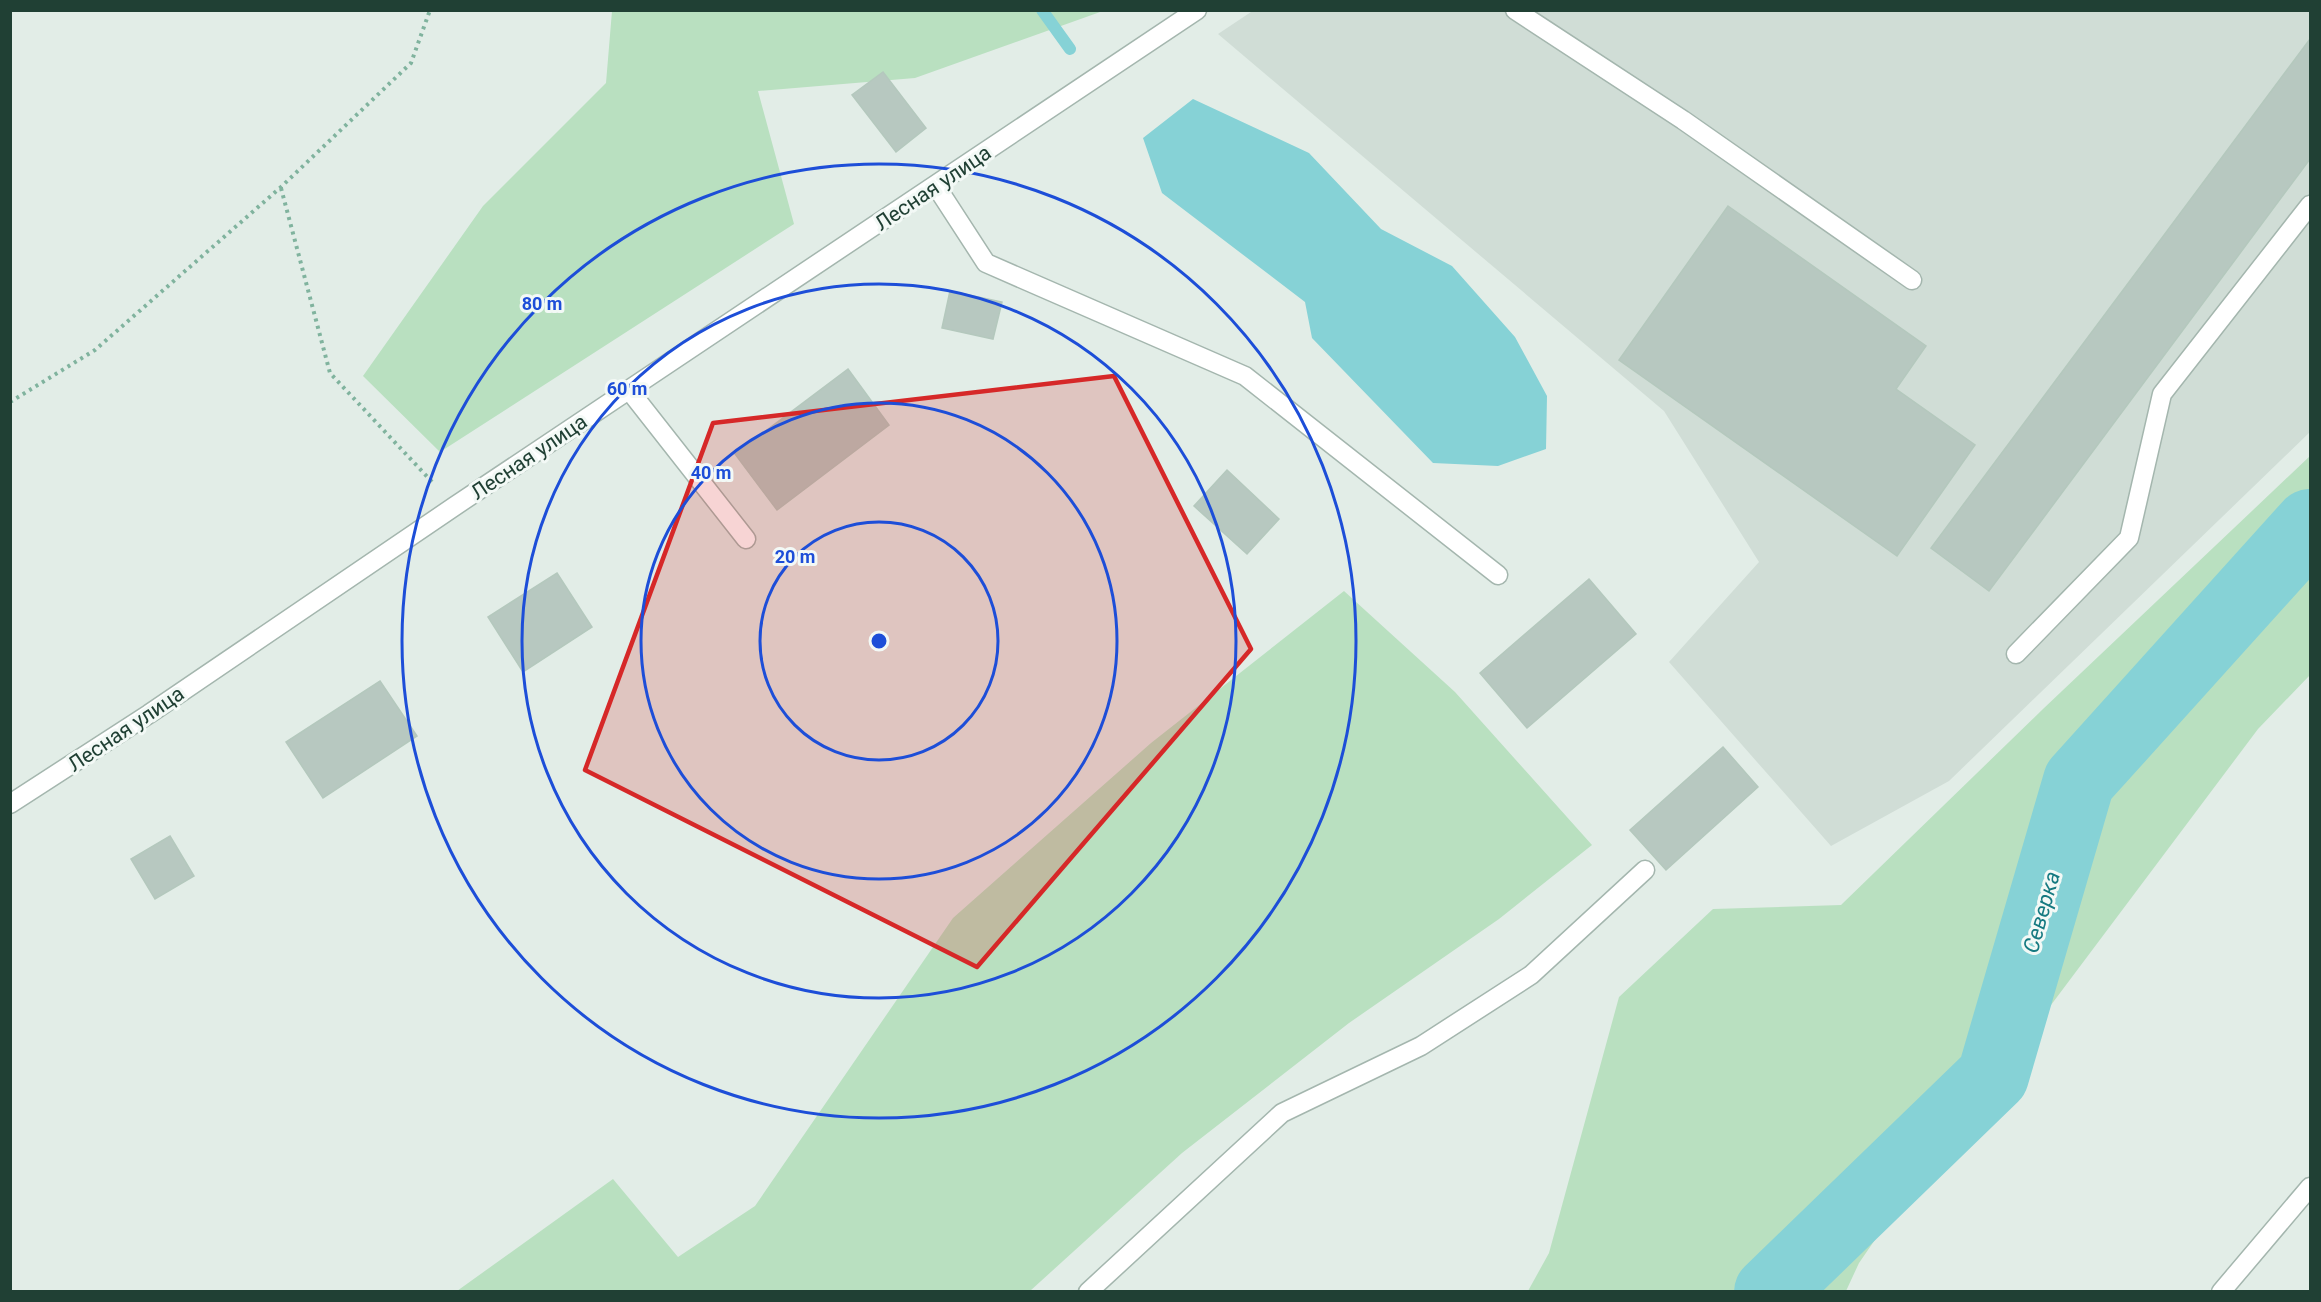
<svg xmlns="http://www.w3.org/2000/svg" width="2321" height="1302" viewBox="0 0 2321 1302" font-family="Roboto,sans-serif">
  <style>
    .built { fill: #d0ddd6 }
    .green { fill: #b9e0c0 }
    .water { fill: #86d2d6 }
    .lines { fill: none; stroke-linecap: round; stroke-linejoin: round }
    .stream { stroke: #86d2d6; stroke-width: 12 }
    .river { stroke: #86d2d6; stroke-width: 72 }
    .building { fill: #b7c8c0; stroke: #b4c8bd; stroke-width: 1.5 }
    .service-casing { stroke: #a4b6ae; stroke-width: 21 }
    .minor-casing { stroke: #a4b6ae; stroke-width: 21 }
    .path { stroke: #80b39e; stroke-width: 4; stroke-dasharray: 3 4.5; stroke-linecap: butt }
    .service { stroke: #fff; stroke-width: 18 }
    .minor { stroke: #fff; stroke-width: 18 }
    .marked { fill: #d62828; fill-opacity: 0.2; stroke: #d62828; stroke-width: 4.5; stroke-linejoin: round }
    .ring { fill: none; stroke: #1d4ed8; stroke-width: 3 }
    .labels { text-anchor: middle; stroke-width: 6; stroke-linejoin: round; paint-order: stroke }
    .street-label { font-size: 21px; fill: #204034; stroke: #f3f9f6 }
    .water-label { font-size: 22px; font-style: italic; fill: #167a81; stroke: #f3f9f6 }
    .centre { fill: #1d4ed8; stroke: #f3f9f6; stroke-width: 3 }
    .ring-label { font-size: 18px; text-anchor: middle; font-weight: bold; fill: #1d4ed8; stroke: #f3f9f6; stroke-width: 6; stroke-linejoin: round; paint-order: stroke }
  </style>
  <rect width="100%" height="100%" fill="#e2ede7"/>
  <!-- built -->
  <path class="built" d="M 1254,10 L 2310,11 L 2310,432 L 1949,781 L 1831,846 L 1669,662 L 1759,562 L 1664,411 L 1218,34 Z"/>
  <!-- green -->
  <path class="green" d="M 612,11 L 1103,11 L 915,78 L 758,91 L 794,224 L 440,452 L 363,376 L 483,206 L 606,83 Z
    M 2310,456 L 2310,675 L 2258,729 L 2048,1009 L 1945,1138 L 1859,1263 L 1846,1291 L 1528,1291 L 1549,1253 L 1619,997 L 1713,909 L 1841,905 L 2043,709 Z
    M 1344,591 L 1455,692 L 1592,845 L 1499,919 L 1349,1023 L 1182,1153 L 1030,1291 L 457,1291 L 613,1179 L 678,1257 L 755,1206 L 953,918 L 1151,743 Z"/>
  <!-- water -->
  <path class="water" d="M 1193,99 L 1309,153 L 1381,229 L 1452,266 L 1515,337 L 1547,396 L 1546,449 L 1498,466 L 1433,463 L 1312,338 L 1305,302 L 1162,193 L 1143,138 Z"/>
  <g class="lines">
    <!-- stream -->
    <path class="stream" d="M 1042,10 L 1070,49"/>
    <!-- river -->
    <path class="river" d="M 1770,1292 L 1993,1076 L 2079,781 L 2310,525"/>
  </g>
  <!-- building -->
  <path class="building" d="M 2310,39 L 2310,159 L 1989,591 L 1931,548 Z
    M 883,72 L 926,128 L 896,152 L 852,95 Z
    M 1728,206 L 1926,346 L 1896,389 L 1975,445 L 1897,556 L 1619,360 Z
    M 950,291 L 1002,302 L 993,339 L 942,328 Z
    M 848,369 L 889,425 L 777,510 L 735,454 Z
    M 1227,470 L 1279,519 L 1247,554 L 1194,506 Z
    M 557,573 L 592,627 L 523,672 L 488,617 Z
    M 1589,579 L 1636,634 L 1527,728 L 1480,673 Z
    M 380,681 L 417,736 L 323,798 L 286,742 Z
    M 1723,747 L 1758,787 L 1666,870 L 1630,830 Z
    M 170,836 L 194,876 L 155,899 L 131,859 Z"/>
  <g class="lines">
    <defs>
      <path id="service" d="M 1515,10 L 1683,120 L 1912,280
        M 936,186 L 986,263 L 1245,376 L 1498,575
        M 629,390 L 746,539
        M 2016,654 L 2129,538 L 2162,394 L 2310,205
        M 1088,1292 L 1282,1113 L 1421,1046 L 1531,975 L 1645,870"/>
      <path id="minor" d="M 10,804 L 149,714 L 455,506 L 1197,10
        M 2221,1292 L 2310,1187"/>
    </defs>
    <!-- service casing -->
    <use href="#service" class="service-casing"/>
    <!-- minor casing -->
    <use href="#minor" class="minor-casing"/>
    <!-- path -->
    <path class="path" d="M 281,188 L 330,373 L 434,484
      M 10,402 L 95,350 L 281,187 L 411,63 L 430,10"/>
    <!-- service -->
    <use href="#service" class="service"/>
    <!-- minor -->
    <use href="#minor" class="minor"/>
  </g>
  <!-- marked area -->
  <path class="marked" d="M 1114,376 L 1251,649 L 977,967 L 585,770 L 713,423 Z"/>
  <!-- distance rings -->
  <g class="ring">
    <circle cx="879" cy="641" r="119"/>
    <circle cx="879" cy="641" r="238"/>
    <circle cx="879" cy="641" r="357"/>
    <circle cx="879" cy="641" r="477"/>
  </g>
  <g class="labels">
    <!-- street labels -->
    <g class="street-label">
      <text transform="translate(933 188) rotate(-34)" y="7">Лесная улица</text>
      <text transform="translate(529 457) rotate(-34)" y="7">Лесная улица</text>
      <text transform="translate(126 729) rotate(-34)" y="7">Лесная улица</text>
    </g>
    <!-- water labels -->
    <g class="water-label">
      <text transform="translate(2041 912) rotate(-74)" y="8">Северка</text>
    </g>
  </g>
  <circle cx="879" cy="641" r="9" class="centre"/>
  <g class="ring-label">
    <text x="542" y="310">80 m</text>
    <text x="627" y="395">60 m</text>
    <text x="711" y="479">40 m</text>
    <text x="795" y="563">20 m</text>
  </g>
  <!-- border -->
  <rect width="2321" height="1302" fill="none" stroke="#204034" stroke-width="24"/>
</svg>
